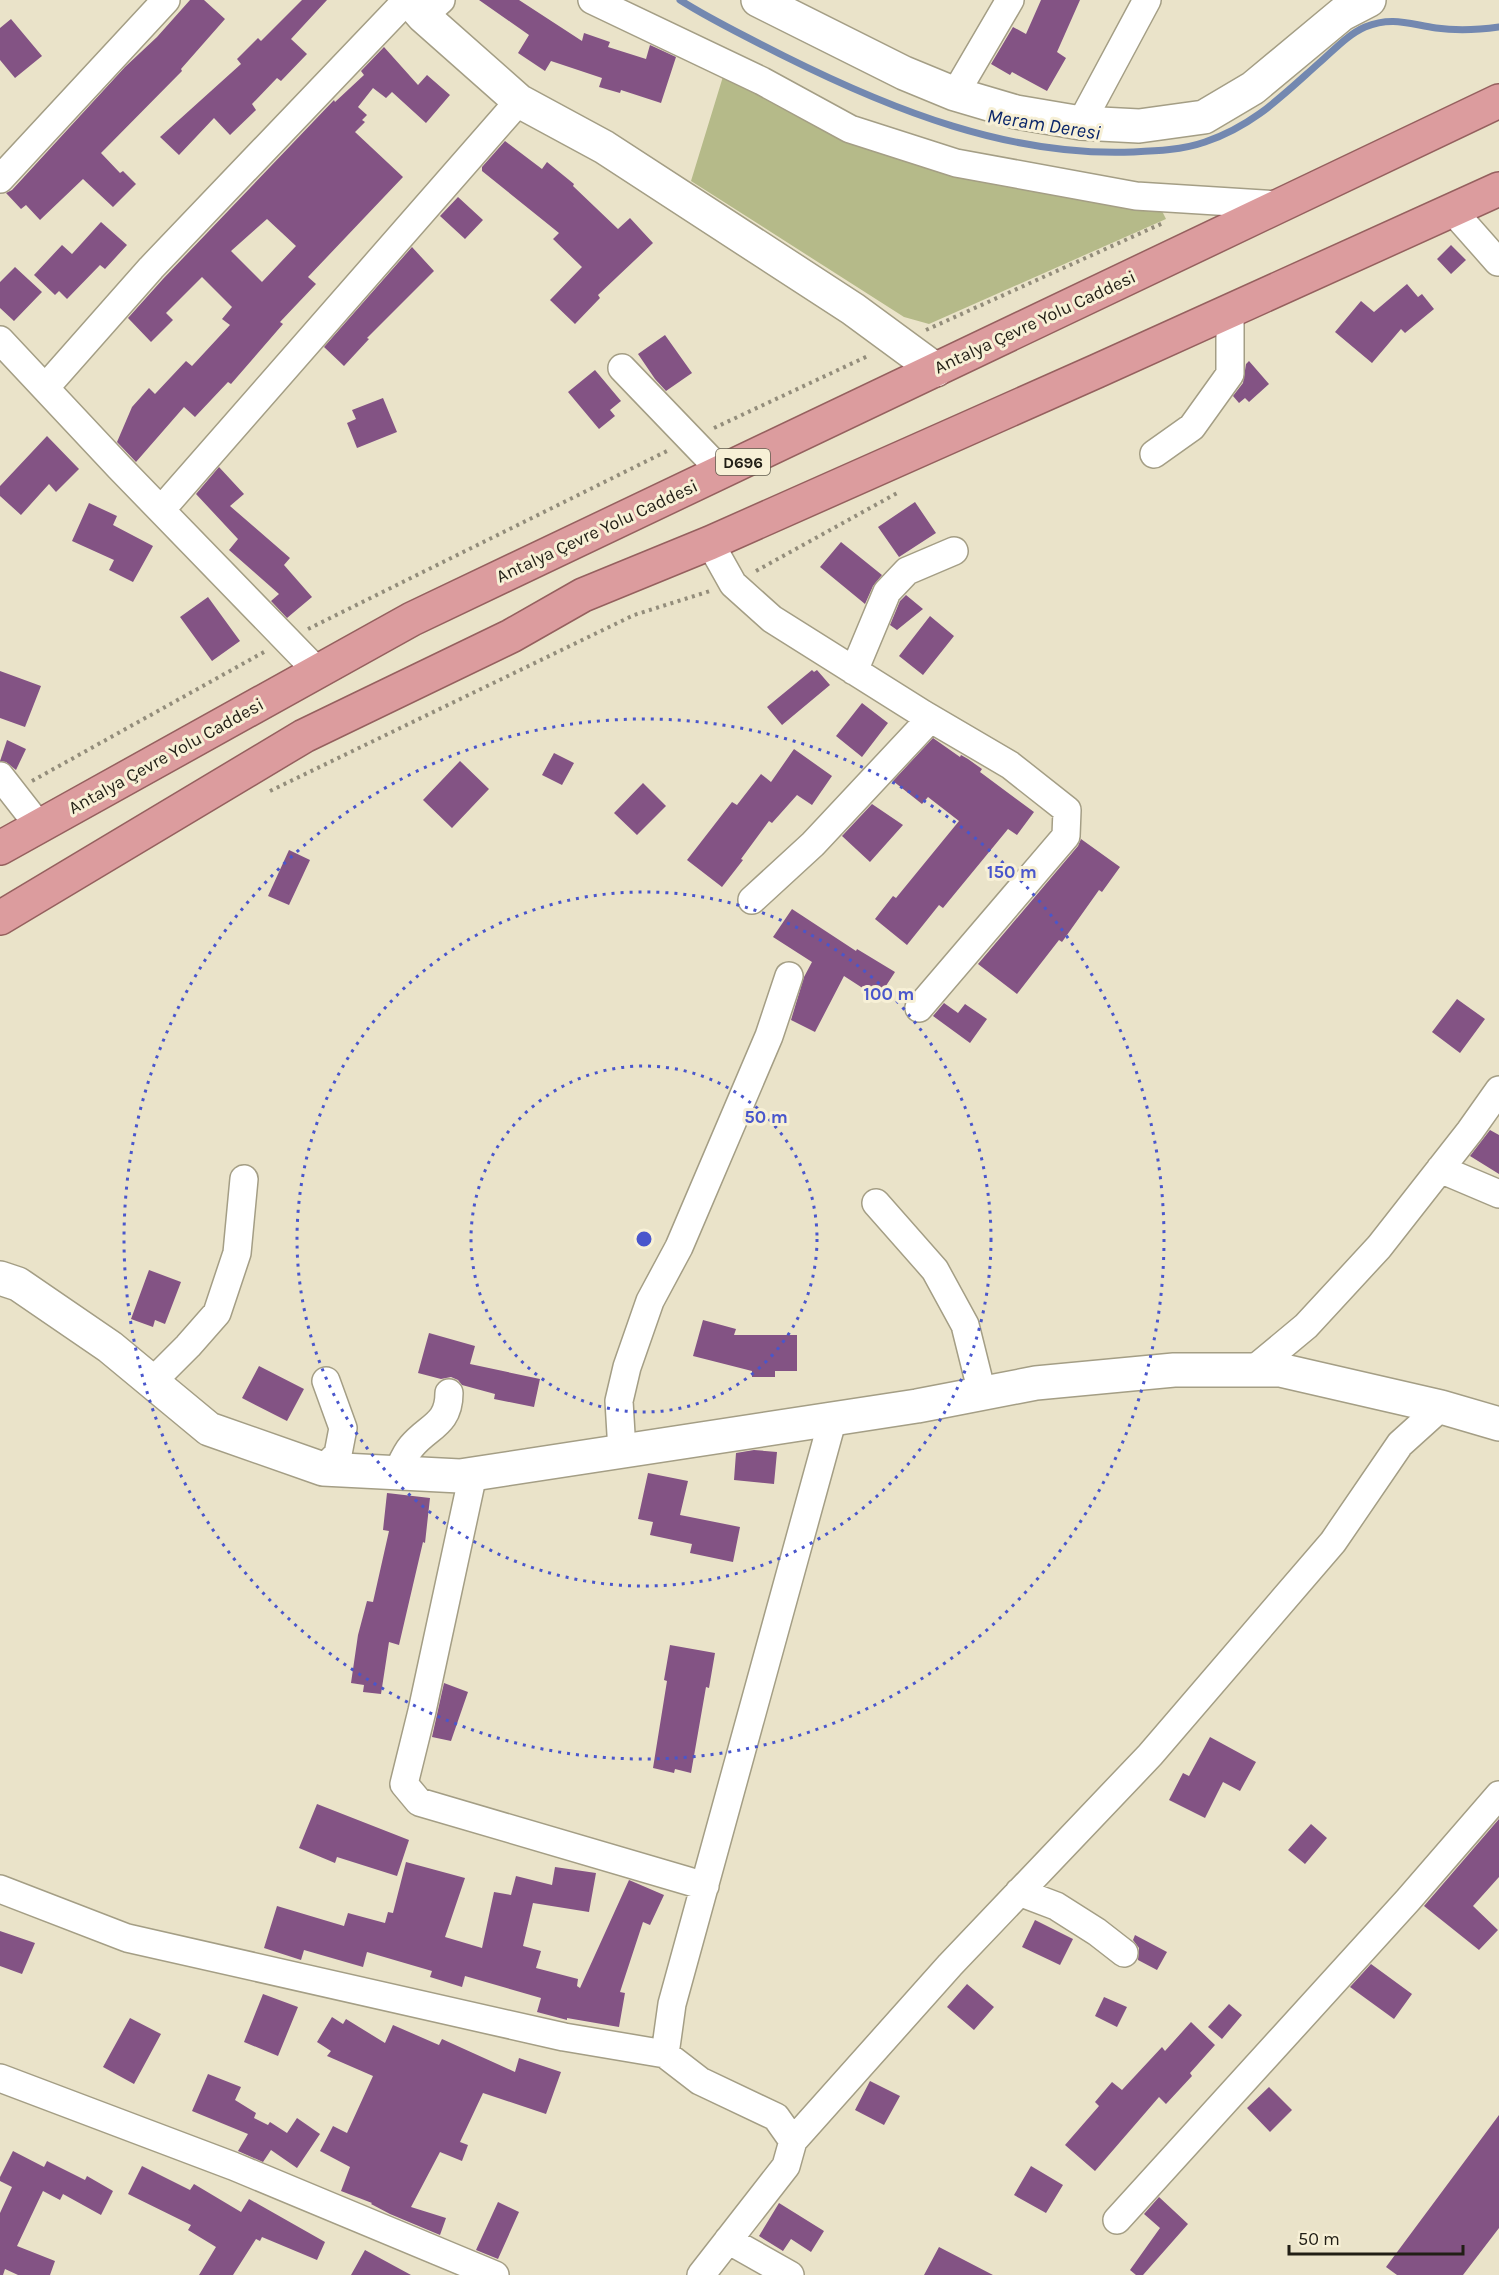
<svg xmlns="http://www.w3.org/2000/svg" width="1499" height="2275" viewBox="0 0 1499 2275" font-family="Karla,sans-serif">
  <style>
    .green { fill: #b5ba89 }
    .lines { fill: none; stroke-linecap: round; stroke-linejoin: round }
    .stream { stroke: #7388b0; stroke-width: 7 }
    .building { fill: #835384; fill-rule: evenodd }
    .minor-casing { stroke: #a49e85; stroke-width: 30 }
    .tertiary-casing { stroke: #a49e85; stroke-width: 36 }
    .trunk-casing { stroke: #95605e; stroke-width: 36 }
    .path { stroke: #938d7b; stroke-width: 4; stroke-dasharray: 3 4.5; stroke-linecap: butt }
    .minor { stroke: #fff; stroke-width: 27 }
    .tertiary { stroke: #fff; stroke-width: 33 }
    .trunk { stroke: #dc9c9e; stroke-width: 33 }
    .ring { fill: none; stroke: #4956cc; stroke-width: 3; stroke-dasharray: 3 6 }
    .labels { text-anchor: middle; stroke-width: 6; stroke-linejoin: round; paint-order: stroke }
    .shield { fill: #f7f0d6; stroke: #615d4f; stroke-width: 1.5 }
    .shield-label { font-size: 16px; font-weight: bold; fill: #211e15 }
    .street-label { font-size: 18px; fill: #211e15; stroke: #f7f0d6 }
    .water-label { font-size: 20px; font-style: italic; fill: #082469; stroke: #f7f0d6 }
    .centre { fill: #4956cc; stroke: #f7f0d6; stroke-width: 3 }
    .ring-label { font-size: 18px; text-anchor: middle; font-weight: bold; fill: #4956cc; stroke: #f7f0d6; stroke-width: 6; stroke-linejoin: round; paint-order: stroke }
  </style>
  <rect width="100%" height="100%" fill="#eae3c9"/>
  <!-- green -->
  <path class="green" d="M 725,70 L 821,120 L 1162,211 L 1166,219 L 929,324 L 904,317 L 691,181 Z"/>
  <g class="lines">
    <!-- stream -->
    <path class="stream" d="M 680,0 C 713,21 749,38 784,56 C 892,110 1010,157 1133,152 C 1157,151 1182,150 1205,142 C 1253,126 1282,96 1319,63 C 1333,51 1347,35 1365,27 C 1392,16 1409,24 1436,28 C 1457,31 1478,30 1499,27"/>
  </g>
  <!-- building -->
  <path class="building" d="M 190,0 L 204,0 L 225,19 L 181,69 L 182,71 L 101,153 L 120,173 L 123,171 L 136,184 L 113,207 L 83,179 L 40,220 L 26,205 L 21,209 L 6,193 L 12,190 L 125,67 L 157,37 Z
    M 302,0 L 327,0 L 291,39 L 307,54 L 281,81 L 277,78 L 252,104 L 256,110 L 230,135 L 214,118 L 179,155 L 160,137 L 241,64 L 237,59 L 258,38 L 261,41 Z
    M 479,0 L 519,0 L 582,41 L 584,33 L 610,42 L 608,47 L 646,59 L 650,45 L 676,57 L 661,103 L 621,90 L 620,93 L 599,87 L 602,78 L 551,61 L 545,71 L 518,53 L 529,35 Z
    M 1041,0 L 1080,0 L 1057,52 L 1066,58 L 1047,91 L 1012,72 L 1010,75 L 991,64 L 1013,27 L 1026,34 Z
    M 11,19 L 42,56 L 15,78 L 0,60 L 0,28 Z
    M 384,47 L 418,85 L 427,75 L 450,95 L 426,123 L 392,92 L 386,98 L 373,88 L 358,107 L 367,115 L 362,120 L 365,122 L 355,132 L 403,177 L 308,277 L 316,284 L 280,322 L 283,324 L 231,384 L 228,382 L 195,417 L 184,407 L 136,462 L 117,442 L 132,407 L 149,388 L 155,394 L 186,361 L 192,366 L 230,325 L 222,319 L 232,307 L 202,277 L 166,313 L 173,320 L 151,342 L 128,318 L 163,279 L 334,100 L 335,102 L 364,75 L 361,71 ZM 267,219 L 296,246 L 262,282 L 231,251 Z
    M 505,141 L 542,169 L 547,162 L 574,184 L 573,186 L 618,229 L 630,218 L 653,243 L 598,295 L 600,298 L 575,324 L 550,300 L 582,267 L 553,239 L 559,233 L 482,171 L 482,167 Z
    M 458,197 L 483,220 L 465,239 L 440,216 Z
    M 101,222 L 127,245 L 105,269 L 100,265 L 67,299 L 59,291 L 55,295 L 34,275 L 62,245 L 72,254 Z
    M 1451,245 L 1466,260 L 1451,274 L 1437,259 Z
    M 412,247 L 434,271 L 367,338 L 369,339 L 344,366 L 324,347 Z
    M 15,267 L 42,292 L 14,321 L 0,308 L 0,282 Z
    M 1407,284 L 1418,297 L 1422,294 L 1434,309 L 1405,333 L 1401,329 L 1372,363 L 1335,332 L 1361,301 L 1374,312 Z
    M 665,335 L 692,373 L 666,391 L 655,379 L 638,354 Z
    M 1249,361 L 1269,384 L 1249,402 L 1245,398 L 1239,403 L 1233,396 L 1243,383 L 1246,364 Z
    M 595,370 L 621,401 L 610,410 L 615,416 L 599,429 L 568,392 Z
    M 383,398 L 397,432 L 357,448 L 347,423 L 356,419 L 352,410 Z
    M 47,436 L 79,469 L 56,492 L 49,484 L 21,515 L 0,496 L 0,486 Z
    M 219,467 L 244,494 L 230,506 L 290,558 L 284,565 L 312,597 L 287,618 L 271,601 L 279,594 L 229,550 L 238,539 L 196,494 Z
    M 915,502 L 936,533 L 899,557 L 878,527 Z
    M 89,503 L 117,516 L 113,525 L 153,546 L 133,582 L 109,570 L 114,560 L 72,541 Z
    M 841,542 L 882,575 L 873,586 L 865,604 L 820,567 Z
    M 906,595 L 923,609 L 897,630 L 890,625 L 900,601 Z
    M 208,597 L 240,641 L 212,661 L 180,617 Z
    M 930,616 L 954,636 L 923,675 L 899,656 Z
    M 812,670 L 814,672 L 817,670 L 830,685 L 782,725 L 767,707 Z
    M 0,671 L 41,686 L 25,727 L 0,718 Z
    M 862,703 L 888,723 L 862,757 L 836,736 Z
    M 933,738 L 960,757 L 961,755 L 968,759 L 982,769 L 980,772 L 1034,812 L 1017,835 L 1008,829 L 943,908 L 939,905 L 907,945 L 875,919 L 893,896 L 896,898 L 959,821 L 928,797 L 922,804 L 893,781 Z
    M 7,740 L 26,749 L 16,770 L 6,762 L 0,761 Z
    M 794,749 L 832,776 L 812,805 L 797,795 L 772,823 L 769,821 L 741,859 L 743,860 L 722,887 L 687,860 L 732,802 L 737,805 L 761,774 L 771,782 Z
    M 554,753 L 574,763 L 562,785 L 542,775 Z
    M 460,761 L 489,789 L 452,828 L 423,800 Z
    M 643,783 L 666,806 L 637,835 L 614,813 Z
    M 872,804 L 903,825 L 870,862 L 842,836 Z
    M 1081,839 L 1120,867 L 1102,892 L 1099,890 L 1062,942 L 1059,940 L 1017,994 L 978,964 L 1078,846 Z
    M 289,850 L 310,860 L 289,905 L 268,896 Z
    M 792,909 L 856,951 L 857,949 L 895,972 L 878,998 L 844,976 L 815,1032 L 791,1020 L 804,977 L 812,962 L 773,937 Z
    M 1457,999 L 1485,1019 L 1460,1053 L 1432,1032 Z
    M 944,1003 L 958,1013 L 965,1004 L 987,1019 L 970,1043 L 933,1016 Z
    M 1490,1130 L 1499,1135 L 1499,1174 L 1470,1156 Z
    M 149,1270 L 181,1282 L 165,1324 L 155,1320 L 153,1327 L 131,1319 Z
    M 703,1320 L 736,1329 L 734,1335 L 797,1335 L 797,1371 L 775,1371 L 775,1377 L 752,1377 L 752,1371 L 693,1356 Z
    M 429,1333 L 475,1346 L 470,1364 L 540,1379 L 534,1407 L 494,1399 L 495,1394 L 462,1385 L 458,1380 L 451,1377 L 441,1379 L 418,1373 Z
    M 259,1366 L 304,1389 L 287,1421 L 242,1398 Z
    M 754,1450 L 777,1452 L 774,1484 L 734,1480 L 736,1453 Z
    M 648,1473 L 688,1481 L 680,1515 L 740,1527 L 733,1562 L 690,1553 L 692,1544 L 650,1535 L 653,1522 L 638,1519 Z
    M 387,1493 L 430,1498 L 425,1543 L 423,1542 L 399,1645 L 389,1642 L 381,1694 L 363,1692 L 364,1685 L 351,1683 L 358,1635 L 367,1601 L 373,1602 L 389,1531 L 383,1530 Z
    M 670,1645 L 715,1653 L 709,1688 L 706,1687 L 691,1773 L 675,1769 L 674,1773 L 653,1768 L 667,1681 L 664,1680 Z
    M 444,1683 L 468,1692 L 451,1741 L 432,1737 Z
    M 1210,1737 L 1256,1762 L 1240,1791 L 1223,1782 L 1205,1818 L 1169,1800 L 1183,1773 L 1189,1776 Z
    M 317,1804 L 409,1840 L 397,1876 L 337,1857 L 335,1863 L 299,1848 Z
    M 1499,1819 L 1499,1877 L 1473,1906 L 1498,1930 L 1479,1950 L 1424,1906 Z
    M 1311,1824 L 1327,1838 L 1305,1864 L 1288,1850 Z
    M 406,1862 L 465,1878 L 445,1937 L 482,1948 L 494,1892 L 511,1895 L 516,1876 L 552,1885 L 555,1867 L 596,1873 L 589,1912 L 533,1903 L 523,1946 L 541,1951 L 536,1968 L 578,1979 L 577,1986 L 580,1988 L 629,1880 L 664,1895 L 650,1925 L 643,1922 L 620,1992 L 625,1993 L 619,2027 L 567,2018 L 567,2020 L 537,2012 L 541,1998 L 465,1976 L 462,1987 L 430,1977 L 432,1971 L 367,1952 L 363,1967 L 304,1950 L 301,1960 L 264,1948 L 277,1906 L 344,1926 L 348,1913 L 385,1923 L 388,1912 L 393,1913 Z
    M 1035,1920 L 1073,1939 L 1060,1965 L 1022,1947 Z
    M 0,1931 L 35,1943 L 22,1974 L 0,1966 Z
    M 1135,1935 L 1167,1952 L 1157,1970 L 1138,1960 L 1139,1948 L 1133,1940 Z
    M 1371,1964 L 1412,1994 L 1394,2019 L 1350,1987 Z
    M 967,1984 L 994,2007 L 974,2030 L 947,2007 Z
    M 263,1994 L 298,2007 L 278,2056 L 244,2042 Z
    M 1104,1997 L 1127,2007 L 1117,2027 L 1095,2016 Z
    M 1229,2004 L 1242,2015 L 1222,2039 L 1208,2027 Z
    M 332,2017 L 343,2024 L 346,2019 L 385,2043 L 393,2025 L 439,2045 L 442,2039 L 515,2072 L 519,2058 L 561,2072 L 546,2114 L 483,2093 L 460,2142 L 468,2145 L 462,2161 L 440,2152 L 411,2207 L 446,2218 L 440,2235 L 390,2214 L 371,2204 L 372,2203 L 341,2191 L 350,2167 L 320,2151 L 333,2126 L 347,2133 L 373,2076 L 327,2056 L 331,2051 L 317,2042 Z
    M 130,2018 L 161,2034 L 134,2084 L 103,2067 Z
    M 1191,2022 L 1215,2045 L 1190,2073 L 1192,2076 L 1166,2104 L 1159,2097 L 1095,2171 L 1065,2145 L 1099,2106 L 1095,2102 L 1112,2082 L 1122,2090 L 1162,2047 L 1165,2051 Z
    M 208,2074 L 241,2087 L 235,2100 L 256,2113 L 254,2118 L 268,2125 L 270,2122 L 287,2133 L 297,2118 L 320,2134 L 297,2168 L 271,2150 L 263,2162 L 238,2151 L 248,2134 L 192,2111 Z
    M 870,2081 L 900,2096 L 884,2125 L 855,2110 Z
    M 1269,2087 L 1292,2110 L 1270,2132 L 1247,2108 Z
    M 1499,2115 L 1499,2228 L 1463,2275 L 1397,2275 L 1386,2267 Z
    M 13,2151 L 44,2167 L 47,2161 L 85,2180 L 87,2176 L 113,2191 L 101,2215 L 63,2194 L 60,2200 L 43,2191 L 17,2246 L 55,2261 L 50,2275 L 18,2275 L 5,2269 L 3,2275 L 0,2275 L 0,2213 L 12,2187 L 0,2181 L 0,2177 Z
    M 142,2166 L 190,2190 L 194,2184 L 241,2212 L 249,2199 L 325,2242 L 317,2260 L 262,2237 L 260,2241 L 256,2239 L 233,2275 L 199,2275 L 216,2247 L 188,2230 L 191,2225 L 128,2194 Z
    M 1031,2166 L 1063,2185 L 1046,2213 L 1014,2195 Z
    M 1159,2197 L 1188,2224 L 1143,2275 L 1136,2275 L 1130,2270 L 1160,2228 L 1144,2214 Z
    M 498,2202 L 519,2212 L 498,2259 L 476,2250 Z
    M 779,2203 L 824,2231 L 811,2252 L 791,2239 L 783,2251 L 759,2236 Z
    M 939,2247 L 993,2275 L 924,2275 Z
    M 365,2250 L 411,2275 L 351,2275 Z"/>
  <g class="lines">
    <defs>
      <path id="minor" d="M 592,0 L 762,81 L 850,129 L 956,163 L 1136,196 L 1281,205
        M 423,16 L 441,0
        M 955,94 L 1010,0
        M 1081,123 L 1147,0
        M 0,179 L 166,0
        M 1452,210 L 1498,262
        M 0,340 L 120,468 L 318,672
        M 622,368 L 722,472
        M 45,388 L 151,268 L 407,0
        M 1154,454 L 1192,427 L 1230,374 L 1230,311
        M 161,510 L 519,101
        M 710,543 L 733,584 L 772,619 L 923,714 L 1010,765 L 1067,810 L 1066,836 L 919,1008
        M 854,671 L 887,592 L 907,571 L 954,551
        M 0,776 L 39,826
        M 752,900 L 813,844 L 930,719
        M 1440,1169 L 1499,1194
        M 876,1203 L 935,1270 L 965,1325 L 982,1393
        M 1253,1370 L 1306,1326 L 1379,1247 L 1470,1131 L 1499,1090
        M 152,1382 L 188,1346 L 217,1313 L 237,1253 L 244,1179
        M 622,1451 L 619,1401 L 627,1367 L 650,1301 L 679,1247 L 769,1036 L 789,976
        M 323,1469 L 338,1454 L 343,1428 L 326,1381
        M 397,1473 C 401,1465 405,1454 411,1447 C 428,1426 449,1425 449,1393
        M 473,1474 L 422,1711 L 404,1784 L 419,1802 L 705,1886
        M 0,1889 L 127,1938 L 564,2037 L 665,2054
        M 1019,1892 L 1056,1906 L 1097,1932 L 1124,1953
        M 0,2078 L 233,2166 L 495,2275
        M 793,2141 L 950,1965 L 1150,1755 L 1333,1542 L 1400,1444 L 1441,1407
        M 1117,2220 L 1408,1900 L 1499,1795
        M 728,2240 L 790,2275
        M 701,2275 L 786,2166 L 793,2141 L 776,2117 L 700,2081 L 665,2054 L 672,2004 L 833,1418"/>
      <path id="tertiary" d="M 409,0 L 423,16 L 519,101 L 604,147 L 853,309 L 936,370
        M 758,0 L 904,73 L 955,94 L 1016,112 L 1081,123 L 1139,126 L 1204,117 L 1253,88 L 1342,14 L 1369,0
        M 0,1278 L 18,1284 L 110,1347 L 209,1429 L 323,1469 L 460,1476 L 917,1406 L 1036,1383 L 1174,1370 L 1280,1370 L 1441,1407 L 1499,1424"/>
      <path id="trunk" d="M 0,848 L 412,619 L 1499,101
        M 0,918 L 304,736 L 511,636 L 583,595 L 710,543 L 1097,371 L 1499,189"/>
    </defs>
    <!-- minor casing -->
    <use href="#minor" class="minor-casing"/>
    <!-- tertiary casing -->
    <use href="#tertiary" class="tertiary-casing"/>
    <!-- trunk casing -->
    <use href="#trunk" class="trunk-casing"/>
    <!-- path -->
    <path class="path" d="M 926,330 L 1163,223
      M 714,428 L 870,355
      M 756,571 L 899,492
      M 308,629 L 669,450
      M 32,781 L 264,652
      M 270,791 L 634,615 L 710,591"/>
    <!-- minor -->
    <use href="#minor" class="minor"/>
    <!-- tertiary -->
    <use href="#tertiary" class="tertiary"/>
    <!-- trunk -->
    <use href="#trunk" class="trunk"/>
  </g>
  <!-- distance rings -->
  <g class="ring">
    <circle cx="644" cy="1239" r="173"/>
    <circle cx="644" cy="1239" r="347"/>
    <circle cx="644" cy="1239" r="520"/>
  </g>
  <g class="labels">
    <!-- shield labels -->
    <rect class="shield" x="716" y="449" width="54" height="26" rx="4.5"/>
    <g class="shield-label">
      <text x="743" y="468">D696</text>
    </g>
    <!-- street labels -->
    <g class="street-label">
      <text transform="translate(1035 322) rotate(-25)" y="6">Antalya Çevre Yolu Caddesi</text>
      <text transform="translate(597 531) rotate(-25)" y="6">Antalya Çevre Yolu Caddesi</text>
      <text transform="translate(166 756) rotate(-29)" y="6">Antalya Çevre Yolu Caddesi</text>
    </g>
    <!-- water labels -->
    <g class="water-label">
      <text transform="translate(1044 124) rotate(9)" y="7">Meram Deresi</text>
    </g>
  </g>
  <circle cx="644" cy="1239" r="9" class="centre"/>
  <g class="ring-label">
    <text x="1012" y="878">150 m</text>
    <text x="889" y="1000">100 m</text>
    <text x="766" y="1123">50 m</text>
  </g>
  <!-- scale -->
  <path d="M1289 2245v9h174v-9" fill="none" stroke="#211e15" stroke-width="3"/>
  <text x="1298" y="2245" font-size="18" fill="#211e15" stroke="#f7f0d6" stroke-width="4.5" paint-order="stroke">50 m</text>
</svg>
